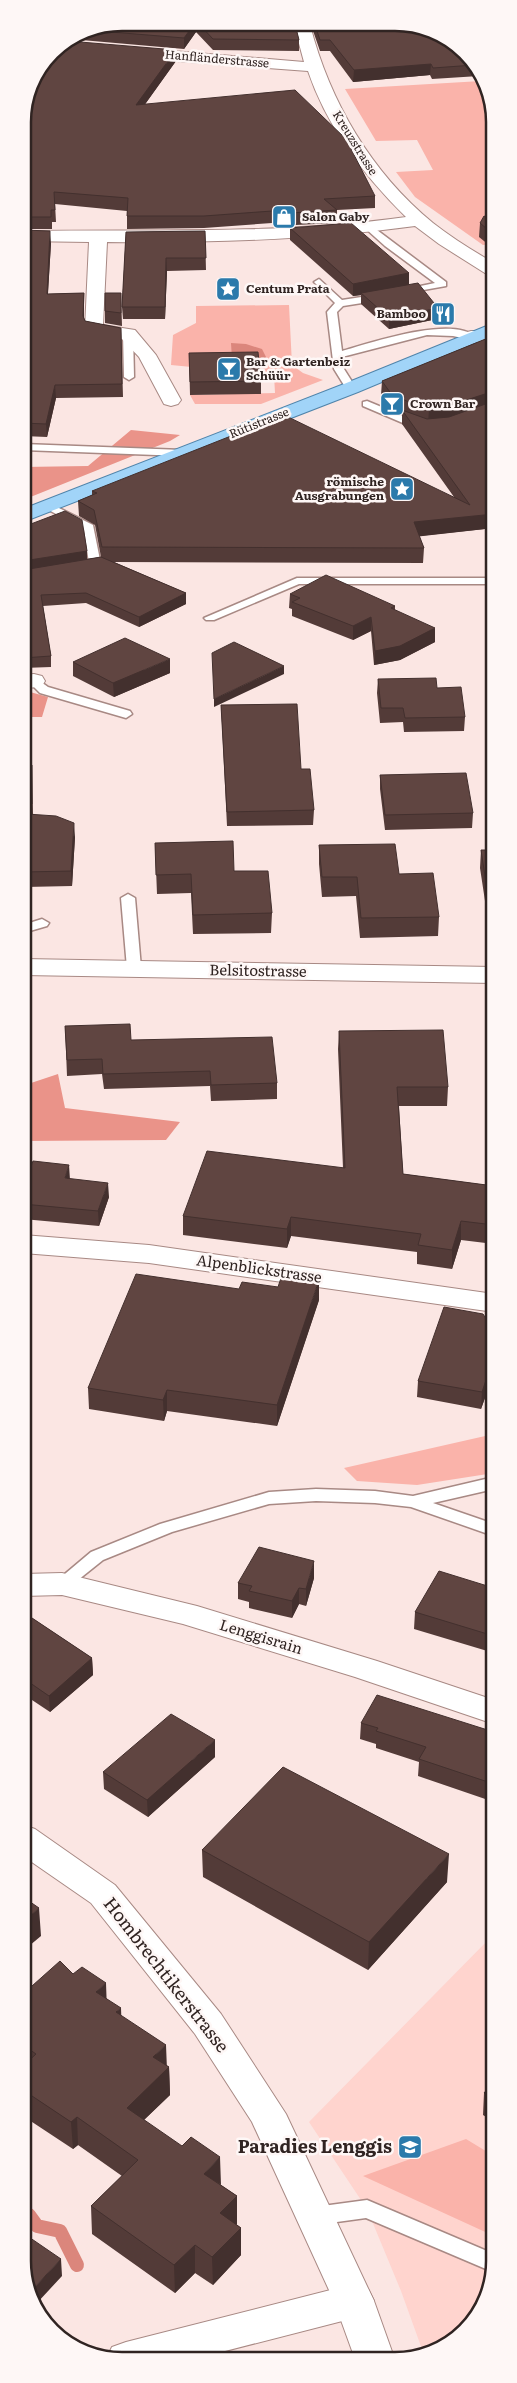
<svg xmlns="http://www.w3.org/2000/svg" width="517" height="2383" viewBox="0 0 517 2383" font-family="Literata,serif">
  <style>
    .built { fill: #ffd4ce }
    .green { fill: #fab3aa }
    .forest { fill: #ea9389 }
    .water { fill: #db867c }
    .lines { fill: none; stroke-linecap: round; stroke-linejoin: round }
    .stream { stroke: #db867c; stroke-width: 14 }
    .lane-casing { stroke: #a88984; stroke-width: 3 }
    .street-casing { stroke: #a88984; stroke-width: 2 }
    .secondary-casing { stroke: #a88984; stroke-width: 2 }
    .primary-casing { stroke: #5084aa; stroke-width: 2 }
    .lane { fill: #fff; fill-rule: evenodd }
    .street { fill: #fff; fill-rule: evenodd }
    .secondary { fill: #fff; fill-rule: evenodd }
    .primary { fill: #a1d4f8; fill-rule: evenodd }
    .wall { fill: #533b38 }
    .shaded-wall { fill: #43302e }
    .building { fill: #604541; stroke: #43302e }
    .labels { text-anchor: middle; stroke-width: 5; stroke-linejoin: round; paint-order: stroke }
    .far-street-label { font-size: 12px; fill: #302422; stroke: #fef7f6 }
    .far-poi-label { font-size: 12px; font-weight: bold; fill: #302422; stroke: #fef7f6; text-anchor: start }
    .street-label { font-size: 15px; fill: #302422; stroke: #fef7f6 }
    .near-street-label { font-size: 18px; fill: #302422; stroke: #fef7f6 }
    .near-poi-label { font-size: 18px; font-weight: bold; fill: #302422; stroke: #fef7f6; text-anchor: end }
    .rim { fill: none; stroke: #302422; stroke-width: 2.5 }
  </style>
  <rect width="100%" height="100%" fill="#fbe6e3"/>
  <!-- built -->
  <path class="built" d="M 494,1934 L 494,2267 L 487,2299 L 466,2331 L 423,2352 L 401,2291 L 367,2209 L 309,2122 Z"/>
  <!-- green -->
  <path class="green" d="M 481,81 L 494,109 L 494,244 L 483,245 L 415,197 L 396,172 L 433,170 L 417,140 L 376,141 L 345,89 Z
    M 289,305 L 292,365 L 303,373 L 323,380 L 261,404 L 195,404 L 190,395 L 275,393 L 274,375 L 171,365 L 173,335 L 196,323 L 196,306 Z
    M 494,1434 L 494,1473 L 417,1485 L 357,1481 L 344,1468 Z
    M 466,2139 L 494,2156 L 494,2236 L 363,2176 Z"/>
  <!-- forest -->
  <path class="forest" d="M 131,430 L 180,435 L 170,441 L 23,500 L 23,467 L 88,466 Z
    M 23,690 L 48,697 L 42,717 L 23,717 Z
    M 58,1074 L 65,1108 L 180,1122 L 166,1140 L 23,1141 L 23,1100 L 31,1083 Z"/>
  <!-- water -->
  <path class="water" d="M 231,343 L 246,344 L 262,349 L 267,359 L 232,359 Z"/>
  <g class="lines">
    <!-- stream -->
    <path class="stream" d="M 29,2215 L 37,2226 L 60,2231 L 77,2265"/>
    <defs>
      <path id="lane" d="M 369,224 L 446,282 L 446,286 L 401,294 L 401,290 L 435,283 L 385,246 L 366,229 L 366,225 Z
        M 319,279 L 342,300 L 381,294 L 386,297 L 381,300 L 343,306 L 337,312 L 342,351 C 370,343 452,315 476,337 L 471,340 L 453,336 L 427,335 L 342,357 L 344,369 L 356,388 L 355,390 L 347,390 L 334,369 L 327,312 L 335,303 L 314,282 Z
        M 128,331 L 133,334 L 134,377 L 129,380 L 124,377 L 123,334 Z
        M 367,401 L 425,425 L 426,427 L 421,430 L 417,429 L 363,406 L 363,402 Z
        M 23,444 L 183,450 L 188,453 L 183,456 L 23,450 Z
        M 49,503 L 93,525 L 101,565 L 99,567 L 79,569 L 77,567 L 79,565 L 89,563 L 84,529 L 45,508 L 43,506 Z
        M 297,578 L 494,578 L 494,584 L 299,584 L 214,620 L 206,620 L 204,618 Z
        M 34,677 L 48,687 L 130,711 L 132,714 L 126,718 L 40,693 L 28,681 Z
        M 128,894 L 135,898 L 141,968 L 134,972 L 127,968 L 121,898 Z
        M 42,919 L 49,923 L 47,926 L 23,933 L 23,925 Z
        M 494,1477 L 494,1489 L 433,1503 L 494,1524 L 494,1536 L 411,1507 L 375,1503 L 316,1501 L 269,1504 L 172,1532 L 103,1560 L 68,1588 L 62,1590 L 56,1588 L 53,1584 L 91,1552 L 160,1524 L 269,1492 L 316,1489 L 375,1491 L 413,1496 Z
        M 367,2200 L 494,2254 L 493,2272 L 366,2218 L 315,2225 L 308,2222 L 305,2216 L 308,2210 L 315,2207 Z"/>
      <path id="street" d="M 159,23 L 175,23 L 184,35 L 176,40 L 171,38 Z
        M 294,25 L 310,25 C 330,102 371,172 433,223 C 452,238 473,251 494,263 L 494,276 L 488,275 L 439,244 L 415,226 C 313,240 210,243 107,242 L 103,325 L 135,330 L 156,355 L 181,400 L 178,404 L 171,406 L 164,404 L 139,357 L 122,339 L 87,333 L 85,329 L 89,242 L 23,241 L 23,231 C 151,229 278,235 406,217 C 364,176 327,127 308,71 L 137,58 L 129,53 L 137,48 L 304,62 Z
        M 471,331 L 494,332 L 494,344 L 464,341 L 462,337 L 464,333 Z
        M 34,674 L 42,676 L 45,681 L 42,686 L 23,689 L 23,675 Z
        M 23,959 L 494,967 L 494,983 L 23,975 Z
        M 23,1235 L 149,1245 L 494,1294 L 494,1312 L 149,1263 L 23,1253 Z
        M 62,1573 L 197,1606 L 377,1661 L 494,1700 L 494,1724 L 355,1677 L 183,1624 L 62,1595 L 23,1596 L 23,1574 Z
        M 354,2284 L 368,2289 L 374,2301 L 368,2313 L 354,2318 L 194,2359 L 106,2359 L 112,2347 L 126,2342 Z"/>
      <path id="secondary" d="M 23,1825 L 35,1829 L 115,1885 L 221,2014 L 286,2114 L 374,2301 L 395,2360 L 355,2359 L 334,2301 L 252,2122 L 195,2034 L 91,1903 L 23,1856 Z"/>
      <path id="primary" d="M 494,323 L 494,335 L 358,392 L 23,522 L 23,509 L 344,384 Z"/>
    </defs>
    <!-- lane casing -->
    <use href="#lane" class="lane-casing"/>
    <!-- street casing -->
    <use href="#street" class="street-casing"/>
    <!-- secondary casing -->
    <use href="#secondary" class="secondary-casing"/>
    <!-- primary casing -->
    <use href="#primary" class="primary-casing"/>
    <!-- lane -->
    <use href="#lane" class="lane"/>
    <!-- street -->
    <use href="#street" class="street"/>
    <!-- secondary -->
    <use href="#secondary" class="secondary"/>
    <!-- primary -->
    <use href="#primary" class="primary"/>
  </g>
  <!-- wall -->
  <path class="wall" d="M 122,22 L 169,28 L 175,30 L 180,28 L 176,23 L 295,24 L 299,40 L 299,51 L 213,50 L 196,32 L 184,49 L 70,39 L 84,30 Z
    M 311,25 L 420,26 L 470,56 L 479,76 L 432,79 L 430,75 L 353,82 L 330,51 L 320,51 Z
    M 176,61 L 145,104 L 375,196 L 375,208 L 337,210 L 337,223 L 275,226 L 272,223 L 204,228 L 127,229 L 127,211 L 55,204 L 56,222 L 52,222 L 52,229 L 23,229 L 23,230 L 51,243 L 48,294 L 84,293 L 84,318 L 85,321 L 121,328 L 123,397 L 56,398 L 47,437 L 23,436 L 23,116 Z
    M 494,220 L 494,249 L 479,237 L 480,223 Z
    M 290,228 L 409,273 L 409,284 L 437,319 L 389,329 L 361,304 L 361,295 L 353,296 L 290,240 Z
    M 205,231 L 206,270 L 167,271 L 165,319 L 123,319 L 122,307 L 126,232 Z
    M 121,293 L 122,326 L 105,323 L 105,311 Z
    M 488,338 L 494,528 L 419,536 L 424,548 L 423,563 L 114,562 L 186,593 L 186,604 L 139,627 L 86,603 L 43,606 L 51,656 L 51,667 L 23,668 L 23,527 L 87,551 L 87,559 L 101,557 L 95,525 L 79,516 L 78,501 L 92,495 L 92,491 L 454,497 L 402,424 L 402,413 L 392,409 L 381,395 L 382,381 Z
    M 189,353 L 261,381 L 261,394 L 190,395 Z
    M 290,594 L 395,606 L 395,610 L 435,642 L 400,660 L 374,665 L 371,631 L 353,640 L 292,616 L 292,609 L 289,608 Z
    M 73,662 L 170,673 L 114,697 L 73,676 Z
    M 378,679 L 437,688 L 465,717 L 464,731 L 404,732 L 403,722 L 380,723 L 377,693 Z
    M 221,705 L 301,769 L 314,810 L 313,825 L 227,826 Z
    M 32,765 L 33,814 L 75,837 L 72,886 L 25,887 L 25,882 L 23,882 L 23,824 L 25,819 L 23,819 L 23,766 Z
    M 380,775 L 473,813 L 472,828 L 385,830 L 380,789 Z
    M 155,843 L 234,871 L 272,913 L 271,933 L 193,934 L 191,893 L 157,894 Z
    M 319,845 L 399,874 L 439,917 L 438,936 L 360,938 L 356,896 L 322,897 L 319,864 Z
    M 481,850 L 494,850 L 494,901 L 485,901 L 480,868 Z
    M 65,1026 L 131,1040 L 277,1083 L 277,1099 L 211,1101 L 210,1086 L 104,1089 L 102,1074 L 67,1076 Z
    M 339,1031 L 448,1087 L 447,1106 L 399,1106 L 403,1174 L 494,1186 L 494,1244 L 461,1240 L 452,1269 L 417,1264 L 417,1252 L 291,1236 L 287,1248 L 183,1235 L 183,1216 L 343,1168 L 338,1049 Z
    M 23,1188 L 109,1197 L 99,1226 L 23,1219 Z
    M 319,1300 L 277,1426 L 167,1411 L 164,1421 L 89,1409 L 88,1388 Z
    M 489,1323 L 494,1324 L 494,1385 L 490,1384 L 481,1409 L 417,1397 L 418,1381 Z
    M 314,1578 L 306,1606 L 299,1604 L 292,1618 L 249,1608 L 249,1602 L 238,1599 L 238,1583 Z
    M 494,1588 L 494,1653 L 414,1629 L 415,1612 Z
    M 23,1612 L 92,1658 L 93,1675 L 50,1712 L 23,1694 Z
    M 361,1723 L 494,1732 L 494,1802 L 418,1776 L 419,1762 L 376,1748 L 376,1744 L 360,1739 Z
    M 215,1757 L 148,1817 L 104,1789 L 103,1772 Z
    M 202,1850 L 447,1882 L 368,1970 L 203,1877 Z
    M 73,1974 L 107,1999 L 121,2016 L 167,2066 L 169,2067 L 170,2095 L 144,2120 L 221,2185 L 237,2196 L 237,2224 L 236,2224 L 241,2228 L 241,2255 L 213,2285 L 195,2273 L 175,2293 L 92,2234 L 91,2206 L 122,2176 L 78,2145 L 73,2149 L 23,2116 L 23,1994 Z
    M 494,2036 L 494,2069 L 487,2065 L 488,2043 Z
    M 494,2081 L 494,2122 L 483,2115 L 484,2093 Z"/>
  <!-- shaded-wall -->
  <path class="shaded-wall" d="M 195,23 L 196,23 L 196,32 L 184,49 L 184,38 Z
    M 176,50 L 176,61 L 136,117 L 136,105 Z
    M 431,64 L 430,75 L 353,82 L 354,70 Z
    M 50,231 L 51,243 L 47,307 L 47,294 Z
    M 166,258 L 167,271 L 165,319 L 165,307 Z
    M 409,273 L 409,286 L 361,293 L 361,295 L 353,296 L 353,284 Z
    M 84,293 L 84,306 L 83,329 L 83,316 Z
    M 438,308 L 437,319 L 389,329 L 389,318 Z
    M 55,385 L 56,398 L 47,437 L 46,424 Z
    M 494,391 L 494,405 L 428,424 L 429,410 Z
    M 494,431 L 494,445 L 487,432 Z
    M 494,514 L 494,528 L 414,537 L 414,522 Z
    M 87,551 L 87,561 L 23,571 L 23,561 Z
    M 186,593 L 186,604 L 139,627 L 139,617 Z
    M 371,617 L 371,631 L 353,640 L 353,626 Z
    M 435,628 L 435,642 L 400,660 L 374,665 L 375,651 Z
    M 170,659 L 170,673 L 114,697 L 113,683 Z
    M 284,666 L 284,674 L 214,707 L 214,699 Z
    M 74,823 L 75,837 L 72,886 L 71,871 Z
    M 69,1165 L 70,1180 L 65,1178 Z
    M 108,1183 L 109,1197 L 99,1226 L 98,1211 Z
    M 291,1217 L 291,1236 L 287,1248 L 287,1229 Z
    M 461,1221 L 461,1240 L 452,1269 L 452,1250 Z
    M 319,1280 L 319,1300 L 277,1426 L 277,1405 Z
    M 490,1368 L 490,1384 L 481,1409 L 482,1392 Z
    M 167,1390 L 167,1411 L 164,1421 L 163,1400 Z
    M 314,1561 L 314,1578 L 306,1606 L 306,1589 Z
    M 299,1588 L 299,1604 L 292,1618 L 292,1601 Z
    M 92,1658 L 93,1675 L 50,1712 L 49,1696 Z
    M 215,1740 L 215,1757 L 148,1817 L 147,1800 Z
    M 449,1854 L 447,1882 L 368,1970 L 369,1942 Z
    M 39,1908 L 41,1936 L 23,1951 L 23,1922 Z
    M 106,1983 L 107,2011 L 96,1992 Z
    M 121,2008 L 122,2035 L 116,2012 Z
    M 166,2045 L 167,2070 L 169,2067 L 170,2095 L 128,2135 L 127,2108 L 153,2057 Z
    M 77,2117 L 78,2145 L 73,2149 L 71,2122 Z
    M 220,2157 L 221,2185 L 204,2174 Z
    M 237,2196 L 237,2224 L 220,2241 L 220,2213 Z
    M 241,2228 L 241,2255 L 213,2285 L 212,2257 Z
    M 195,2245 L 195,2273 L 175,2293 L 174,2265 Z
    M 61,2259 L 62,2276 L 37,2303 L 31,2291 Z"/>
  <!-- building -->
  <path class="building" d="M 122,22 L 165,23 L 169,28 L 175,30 L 186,24 L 185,23 L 195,23 L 184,38 L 87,30 Z
    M 198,23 L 295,24 L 299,40 L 213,39 Z
    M 315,25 L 420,26 L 470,56 L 474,65 L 433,68 L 431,64 L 354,70 L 330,40 L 320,40 Z
    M 68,41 L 176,50 L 136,105 L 295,90 L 346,139 L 375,196 L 324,199 L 337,210 L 275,214 L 272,211 L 204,216 L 127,216 L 128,198 L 54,192 L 55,210 L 51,210 L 51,217 L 23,217 L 23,116 L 30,84 L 52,51 Z
    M 484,216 L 494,220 L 494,235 L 480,223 Z
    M 351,223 L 409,273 L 353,284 L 290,228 Z
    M 23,230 L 50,231 L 47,294 L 84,293 L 83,316 L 85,321 L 121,328 L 122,384 L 55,385 L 46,424 L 23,423 Z
    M 205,231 L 206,258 L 166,258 L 165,307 L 122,307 L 126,232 Z
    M 418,283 L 438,308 L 389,318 L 361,293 Z
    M 105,293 L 121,293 L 121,313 L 105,311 Z
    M 488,338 L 494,346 L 494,391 L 442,408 L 429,410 L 392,395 L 382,381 Z
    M 258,352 L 261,381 L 190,382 L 189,353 Z
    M 494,401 L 494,431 L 487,432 L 494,441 L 494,514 L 414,522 L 424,548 L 102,547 L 94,510 L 78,501 L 97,493 L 92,491 L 284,415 L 470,505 L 402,410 L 427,419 L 449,417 Z
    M 65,511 L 82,520 L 87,551 L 23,561 L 23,527 Z
    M 101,557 L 186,593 L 139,617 L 86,593 L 41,595 L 51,656 L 23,658 L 23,570 Z
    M 326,575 L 395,606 L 391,608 L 435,628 L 400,646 L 375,651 L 371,617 L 353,626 L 292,602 L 300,598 L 290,594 Z
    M 125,638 L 170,659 L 113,683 L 73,662 Z
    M 234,642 L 284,666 L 214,699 L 212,653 Z
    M 436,678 L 437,688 L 461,687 L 465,717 L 405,718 L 403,708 L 381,708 L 378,679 Z
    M 297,704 L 301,769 L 310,769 L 314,810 L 227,812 L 221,705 Z
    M 32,765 L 32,804 L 23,804 L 23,766 Z
    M 466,773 L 473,813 L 385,815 L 380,775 Z
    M 27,814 L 56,816 L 74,823 L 71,871 L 24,872 L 25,867 L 23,867 L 23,824 Z
    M 233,841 L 234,871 L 268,871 L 272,913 L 193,915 L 191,874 L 156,875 L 155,843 Z
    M 395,844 L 399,874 L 433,873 L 439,917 L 361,918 L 357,877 L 322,877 L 319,845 Z
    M 481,850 L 494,850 L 494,883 L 486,883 Z
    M 130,1024 L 131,1040 L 272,1037 L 277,1083 L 211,1085 L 210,1071 L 103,1074 L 102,1059 L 67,1060 L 65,1026 Z
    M 443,1030 L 448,1087 L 397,1087 L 403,1174 L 494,1186 L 494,1225 L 461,1221 L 452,1250 L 418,1245 L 421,1234 L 291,1217 L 287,1229 L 183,1216 L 207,1151 L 345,1168 L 339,1031 Z
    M 33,1161 L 69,1165 L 65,1178 L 108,1183 L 98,1211 L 23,1204 L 23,1188 Z
    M 136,1274 L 239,1289 L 242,1282 L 278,1287 L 282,1275 L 319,1280 L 277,1405 L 167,1390 L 163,1400 L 88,1388 Z
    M 444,1307 L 483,1314 L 489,1323 L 494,1324 L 494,1368 L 490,1368 L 482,1392 L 418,1381 Z
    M 259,1547 L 314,1561 L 306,1589 L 299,1588 L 292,1601 L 249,1591 L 252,1586 L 238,1583 Z
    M 439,1571 L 494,1588 L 494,1636 L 415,1612 Z
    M 23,1612 L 92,1658 L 49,1696 L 23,1678 Z
    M 377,1695 L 494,1732 L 494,1784 L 419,1759 L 426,1747 L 376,1731 L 378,1728 L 361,1723 Z
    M 171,1714 L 215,1740 L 147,1800 L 103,1772 Z
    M 283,1767 L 449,1854 L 369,1942 L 202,1850 Z
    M 23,1897 L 39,1908 L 23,1922 Z
    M 60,1961 L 73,1974 L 82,1967 L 106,1983 L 96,1992 L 121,2008 L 116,2012 L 166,2045 L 153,2057 L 169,2067 L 127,2108 L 182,2146 L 191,2137 L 220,2157 L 204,2174 L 237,2196 L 220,2213 L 241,2228 L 212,2257 L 195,2245 L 174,2265 L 91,2206 L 138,2160 L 77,2117 L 71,2122 L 23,2090 L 23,2066 L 36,2054 L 23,2045 L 23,1994 Z
    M 494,2036 L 494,2046 L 488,2043 Z
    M 494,2081 L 494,2099 L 484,2093 Z
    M 23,2233 L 61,2259 L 31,2291 L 23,2274 Z"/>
  <!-- icons -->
  <defs>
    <symbol id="shop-square" viewBox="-11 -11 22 22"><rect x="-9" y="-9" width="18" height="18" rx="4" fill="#2b7aab" stroke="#fef7f6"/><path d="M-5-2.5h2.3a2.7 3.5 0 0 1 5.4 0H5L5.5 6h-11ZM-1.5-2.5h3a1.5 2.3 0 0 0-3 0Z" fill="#fff"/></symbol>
    <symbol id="sight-square" viewBox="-11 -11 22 22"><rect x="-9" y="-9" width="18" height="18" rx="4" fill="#2b7aab" stroke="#fef7f6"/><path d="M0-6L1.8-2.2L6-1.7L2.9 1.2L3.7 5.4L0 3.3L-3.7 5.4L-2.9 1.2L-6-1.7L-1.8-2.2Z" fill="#fff"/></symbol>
    <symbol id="restaurant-square" viewBox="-11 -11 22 22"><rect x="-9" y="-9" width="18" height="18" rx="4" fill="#2b7aab" stroke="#fef7f6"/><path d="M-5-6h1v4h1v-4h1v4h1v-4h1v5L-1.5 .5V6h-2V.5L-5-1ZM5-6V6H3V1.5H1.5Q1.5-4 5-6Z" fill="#fff"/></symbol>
    <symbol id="bar-square" viewBox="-11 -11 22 22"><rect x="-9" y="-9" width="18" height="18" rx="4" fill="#2b7aab" stroke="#fef7f6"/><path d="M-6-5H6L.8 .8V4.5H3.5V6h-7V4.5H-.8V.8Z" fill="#fff"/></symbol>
    <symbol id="school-square" viewBox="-11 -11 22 22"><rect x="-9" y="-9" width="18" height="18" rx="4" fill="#2b7aab" stroke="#fef7f6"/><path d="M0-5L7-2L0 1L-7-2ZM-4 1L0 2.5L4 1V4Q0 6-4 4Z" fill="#fff"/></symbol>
  </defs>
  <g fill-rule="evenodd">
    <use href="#shop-square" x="270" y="203" width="28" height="28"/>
    <use href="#sight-square" x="214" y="275" width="28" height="28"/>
    <use href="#restaurant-square" x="429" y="300" width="28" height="28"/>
    <use href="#bar-square" x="215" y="355" width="28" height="28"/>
    <use href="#bar-square" x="378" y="390" width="28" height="28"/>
    <use href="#sight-square" x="388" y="475" width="28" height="28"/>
    <use href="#school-square" x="396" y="2133" width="28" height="28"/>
  </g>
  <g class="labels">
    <!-- far-street labels -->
    <g class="far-street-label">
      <text transform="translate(217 59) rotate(5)" y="4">Hanfländerstrasse</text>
      <text transform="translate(355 143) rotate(58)" y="4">Kreuzstrasse</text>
      <text transform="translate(259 423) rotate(-22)" y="4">Rütistrasse</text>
    </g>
    <!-- far-poi labels -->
    <g class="far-poi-label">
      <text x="302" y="221">Salon Gaby</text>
      <text x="246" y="293">Centum Prata</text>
      <text x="426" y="318" text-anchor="end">Bamboo</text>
      <text x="246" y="366">Bar &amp; Gartenbeiz<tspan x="246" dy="14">Schüür</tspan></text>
      <text x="410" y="408">Crown Bar</text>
      <text x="384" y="486" text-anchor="end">römische<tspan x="384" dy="14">Ausgrabungen</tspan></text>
    </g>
    <!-- street labels -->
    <g class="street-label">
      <text transform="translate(258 971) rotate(1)" y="5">Belsitostrasse</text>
      <text transform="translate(259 1269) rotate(8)" y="5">Alpenblickstrasse</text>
      <text transform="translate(261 1637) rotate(17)" y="5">Lenggisrain</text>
    </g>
    <!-- near-street labels -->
    <g class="near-street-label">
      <text transform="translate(166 1975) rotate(52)" y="6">Hombrechtikerstrasse</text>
    </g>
    <!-- near-poi labels -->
    <g class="near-poi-label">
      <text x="392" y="2153">Paradies Lenggis</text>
    </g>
  </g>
  <!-- crop -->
  <path d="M0 0H517V2383H0ZM122 31H395A91 91 0 0 1 486 122V2261A91 91 0 0 1 395 2352H122A91 91 0 0 1 31 2261V122A91 91 0 0 1 122 31Z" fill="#fef7f6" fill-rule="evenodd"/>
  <path class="rim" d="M122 31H395A91 91 0 0 1 486 122V2261A91 91 0 0 1 395 2352H122A91 91 0 0 1 31 2261V122A91 91 0 0 1 122 31Z"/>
</svg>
